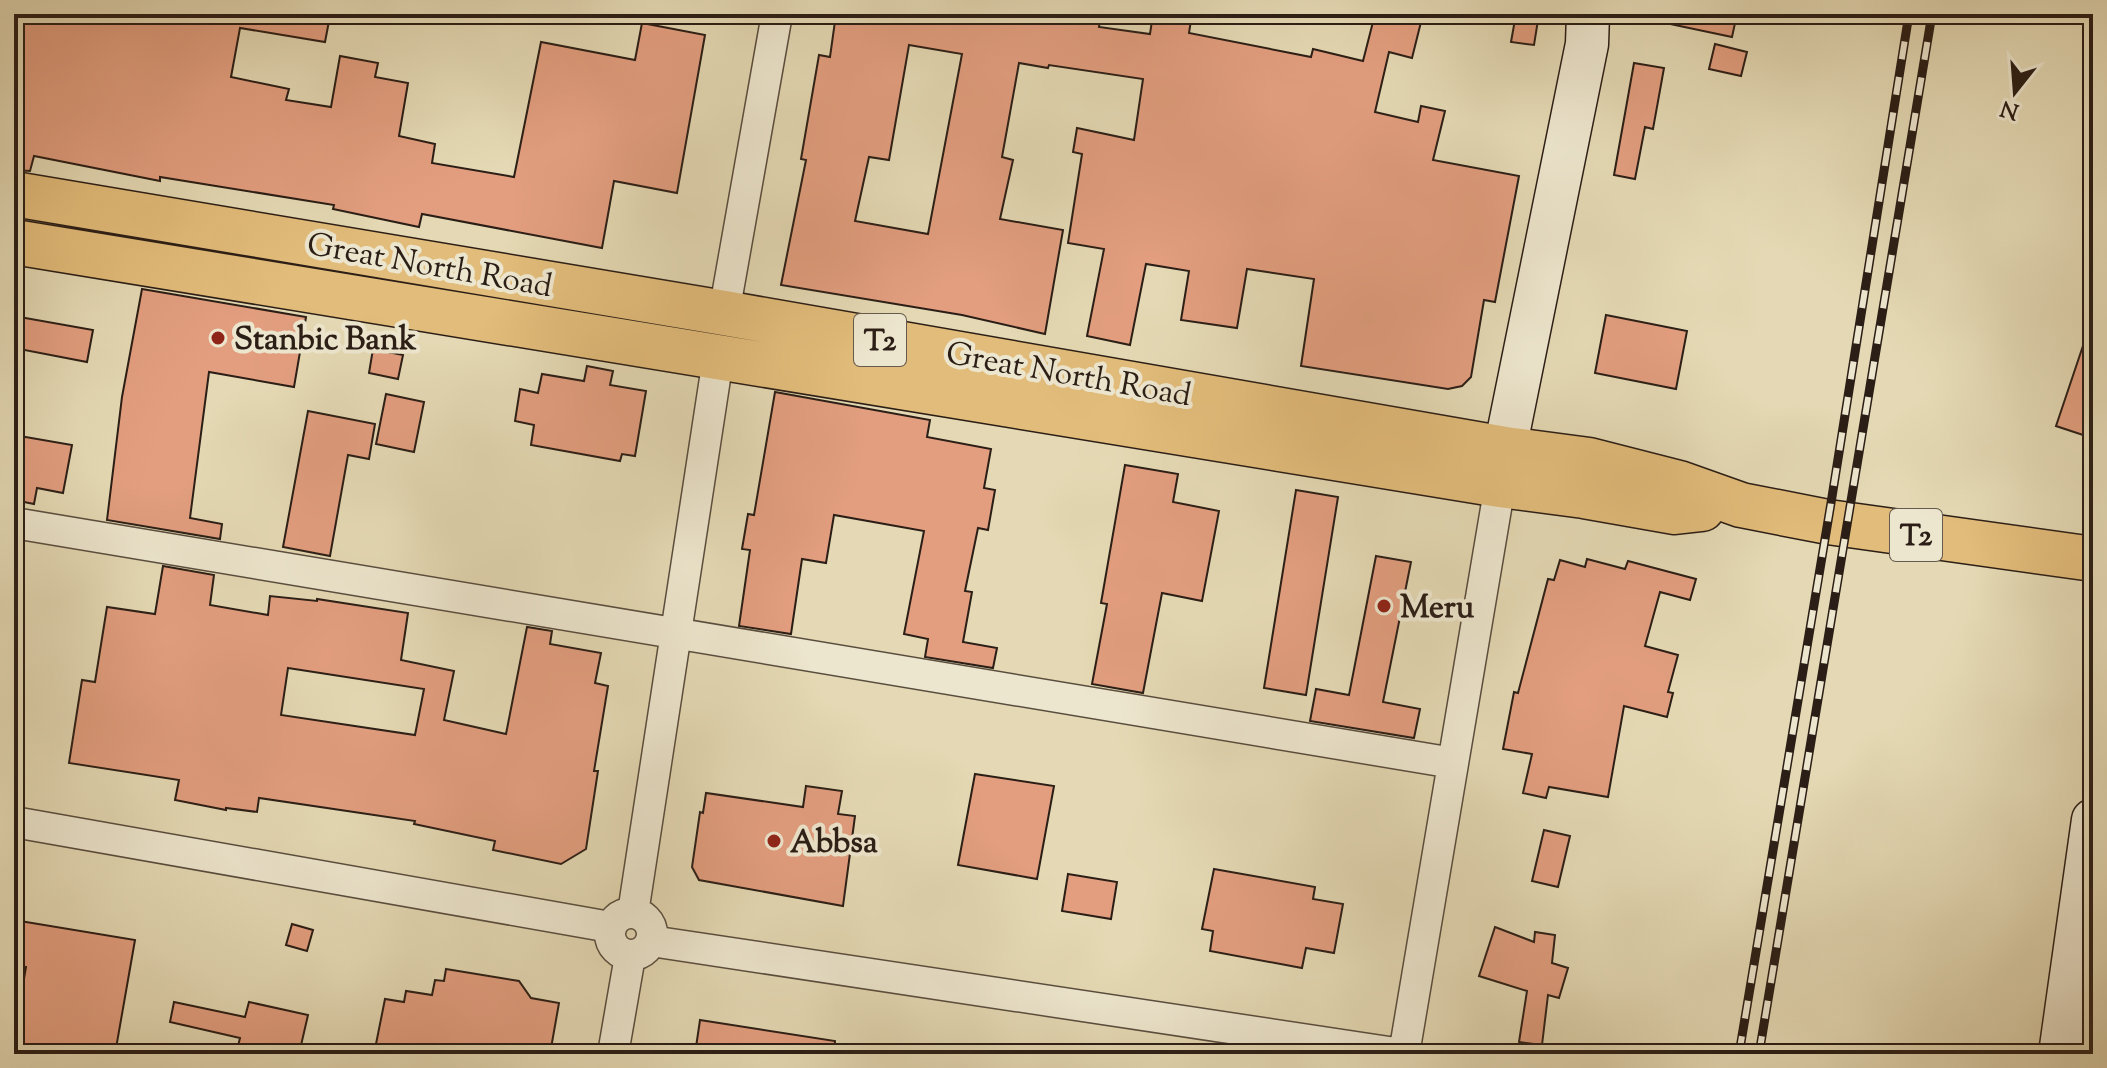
<svg xmlns="http://www.w3.org/2000/svg" width="2107" height="1068" viewBox="0 0 2107 1068" font-family="'Sorts Mill Goudy',serif">
  <style>
    .building { fill: #e29e7f; stroke: #2b1e16; stroke-width: 2; fill-rule: evenodd }
    .lines { fill: none; stroke-linecap: round; stroke-linejoin: round }
    .street-casing { stroke: #594d3e; stroke-width: 33 }
    .secondary-casing { stroke: #2b1e16; stroke-width: 45 }
    .highway-casing { stroke: #2b1e16; stroke-width: 47 }
    .street { stroke: #ede6ce; stroke-width: 30 }
    .secondary { stroke: #ede6ce; stroke-width: 42 }
    .highway { stroke: #e2bc7a; stroke-width: 44 }
    .rail-casing { stroke: #2b1e16; stroke-width: 9 }
    .rail { stroke: #ede6ce; stroke-width: 6; stroke-dasharray: 18; stroke-linecap: butt }
    .poi-dot { fill: #8f2418; stroke: #ede6ce; stroke-width: 3 }
    .labels { text-anchor: middle; stroke-width: 8; stroke-linejoin: round; paint-order: stroke }
    .shield { fill: #ede6ce; stroke: #655a4d; stroke-width: 2 }
    .shield-label { font-size: 30px; font-weight: bold; fill: #2b1e16 }
    .street-label { font-size: 32px; fill: #2b1e16; stroke: #ede6ce }
    .poi-label { font-size: 32px; font-weight: bold; fill: #2b1e16; stroke: #ede6ce; text-anchor: start }
  </style>
  <rect width="100%" height="100%" fill="#e4d9b4"/>
  <filter id="stains"><feTurbulence type="fractalNoise" baseFrequency=".0025" numOctaves="4"/><feColorMatrix values="0 0 0 0 .2 0 0 0 0 .09 0 0 0 0 .02 0 0 0 .5 -.17"/></filter>
  <radialGradient id="worn" r=".72"><stop offset=".6" stop-color="#630" stop-opacity="0"/><stop offset="1" stop-color="#630" stop-opacity=".3"/></radialGradient>
  <!-- building -->
  <path class="building" d="M 14,14 L 330,16 L 325,42 L 240,28 L 231,77 L 289,89 L 286,100 L 331,107 L 340,56 L 378,63 L 375,77 L 408,83 L 399,136 L 435,144 L 432,163 L 514,177 L 541,42 L 635,60 L 642,23 L 705,35 L 677,193 L 614,181 L 602,248 L 422,214 L 419,227 L 333,209 L 334,205 L 160,177 L 160,181 L 34,156 L 30,171 L 14,170 Z
    M 836,14 L 1101,14 L 1099,27 L 1150,34 L 1153,14 L 1192,14 L 1189,33 L 1311,57 L 1313,49 L 1363,61 L 1375,14 L 1423,14 L 1412,58 L 1389,52 L 1375,112 L 1418,122 L 1421,106 L 1445,111 L 1433,160 L 1519,176 L 1495,302 L 1484,300 L 1471,377 L 1462,386 L 1448,389 L 1301,366 L 1314,279 L 1247,269 L 1237,328 L 1181,320 L 1189,271 L 1146,264 L 1130,345 L 1087,336 L 1104,249 L 1068,243 L 1082,154 L 1073,152 L 1077,128 L 1134,140 L 1143,79 L 1049,65 L 1048,68 L 1019,63 L 1002,157 L 1013,160 L 1000,219 L 1063,230 L 1045,334 L 962,315 L 781,285 L 806,160 L 801,159 L 819,55 L 830,57 ZM 909,45 L 962,54 L 928,234 L 855,221 L 869,157 L 889,160 Z
    M 1516,14 L 1539,14 L 1534,45 L 1511,42 Z
    M 1671,14 L 1737,14 L 1732,37 L 1670,24 Z
    M 1715,44 L 1747,52 L 1741,76 L 1709,69 Z
    M 1634,63 L 1664,68 L 1653,129 L 1645,127 L 1635,179 L 1614,175 Z
    M 142,289 L 306,317 L 294,387 L 209,372 L 190,518 L 222,524 L 220,539 L 107,520 L 122,397 Z
    M 1606,315 L 1687,331 L 1676,389 L 1595,373 Z
    M 14,316 L 93,330 L 87,362 L 14,348 Z
    M 2089,328 L 2093,328 L 2093,427 L 2086,425 L 2083,435 L 2056,426 Z
    M 373,349 L 403,355 L 398,379 L 369,373 Z
    M 587,366 L 613,371 L 610,385 L 646,391 L 635,456 L 622,454 L 620,461 L 531,445 L 534,425 L 515,421 L 520,389 L 538,393 L 542,374 L 584,381 Z
    M 775,392 L 930,420 L 927,437 L 991,449 L 984,488 L 995,490 L 988,530 L 978,528 L 965,591 L 972,592 L 963,642 L 997,648 L 993,668 L 925,657 L 928,639 L 904,634 L 924,531 L 834,515 L 826,563 L 802,559 L 791,634 L 739,626 L 750,550 L 742,549 L 748,514 L 754,515 Z
    M 386,394 L 424,402 L 414,452 L 376,444 Z
    M 308,411 L 375,424 L 369,459 L 348,455 L 330,556 L 283,547 Z
    M 14,435 L 72,445 L 63,493 L 37,488 L 34,504 L 14,500 Z
    M 1125,465 L 1178,474 L 1173,502 L 1219,511 L 1202,601 L 1162,593 L 1143,693 L 1092,684 L 1107,604 L 1101,603 Z
    M 1296,490 L 1338,497 L 1306,695 L 1264,688 Z
    M 1376,556 L 1411,562 L 1383,702 L 1420,709 L 1414,738 L 1310,721 L 1316,689 L 1349,695 Z
    M 1587,559 L 1625,569 L 1628,561 L 1696,579 L 1690,600 L 1660,592 L 1645,646 L 1678,655 L 1668,692 L 1673,693 L 1667,717 L 1624,706 L 1608,797 L 1549,787 L 1546,798 L 1523,793 L 1532,754 L 1503,749 L 1514,692 L 1518,693 L 1548,579 L 1554,580 L 1560,560 L 1585,567 Z
    M 163,566 L 214,575 L 210,605 L 268,615 L 270,596 L 317,601 L 317,599 L 408,613 L 401,660 L 454,671 L 444,720 L 506,734 L 527,627 L 552,631 L 550,644 L 601,653 L 595,683 L 608,686 L 594,771 L 598,771 L 586,849 L 561,864 L 493,850 L 495,841 L 414,824 L 415,821 L 259,798 L 257,812 L 226,808 L 226,810 L 175,800 L 179,780 L 69,763 L 82,680 L 95,682 L 107,607 L 155,614 ZM 288,668 L 424,689 L 415,735 L 281,715 Z
    M 975,774 L 1054,786 L 1037,879 L 958,865 Z
    M 806,786 L 842,791 L 838,814 L 855,816 L 843,906 L 699,880 L 692,867 L 700,812 L 703,813 L 706,793 L 803,807 Z
    M 1544,830 L 1570,836 L 1558,887 L 1532,881 Z
    M 1214,869 L 1315,887 L 1313,899 L 1343,904 L 1334,953 L 1306,948 L 1302,968 L 1210,951 L 1213,931 L 1202,929 Z
    M 1068,874 L 1117,882 L 1111,919 L 1062,911 Z
    M 14,920 L 135,940 L 115,1054 L 14,1054 L 14,1037 L 26,967 L 14,965 Z
    M 292,924 L 313,930 L 307,951 L 286,945 Z
    M 1495,927 L 1534,942 L 1535,932 L 1555,935 L 1552,963 L 1568,968 L 1559,998 L 1548,995 L 1542,1045 L 1519,1042 L 1527,991 L 1479,976 Z
    M 446,969 L 519,981 L 531,998 L 559,1003 L 550,1054 L 374,1054 L 385,999 L 404,1002 L 406,991 L 432,995 L 435,980 L 444,981 Z
    M 174,1002 L 245,1017 L 249,1002 L 308,1015 L 299,1054 L 236,1054 L 240,1038 L 170,1022 Z
    M 700,1020 L 835,1041 L 834,1054 L 695,1054 Z"/>
  <g class="lines">
    <defs>
      <path id="street" d="M 724,313 L 777,14
        M 14,523 L 1453,763
        M 14,822 L 610,927
        M610 934a21 21 0 1 1 42 0a21 21 0 1 1-42 0Z
        M 633,913 L 718,359
        M 651,941 L 1402,1054
        M 613,1054 L 630,956
        M 1404,1054 L 1500,485"/>
      <path id="secondary" d="M 1505,449 L 1587,44 L 1588,14
        M 2060,1054 L 2093,820"/>
      <path id="highway" d="M 14,194 L 724,313 L 1505,449 L 1589,460 L 1679,483 L 1741,505 L 1828,522 L 2093,559
        M 14,242 L 1500,485 L 1584,496 L 1675,512 L 1702,509"/>
    </defs>
    <!-- street casing -->
    <use href="#street" class="street-casing"/>
    <!-- secondary casing -->
    <use href="#secondary" class="secondary-casing"/>
    <!-- highway casing -->
    <use href="#highway" class="highway-casing"/>
    <!-- street -->
    <use href="#street" class="street"/>
    <!-- secondary -->
    <use href="#secondary" class="secondary"/>
    <!-- highway -->
    <use href="#highway" class="highway"/>
    <defs>
      <path id="rail" d="M 1739,1054 L 1831,503 L 1909,14
        M 1759,1054 L 1932,14"/>
    </defs>
    <!-- rail casing -->
    <use href="#rail" class="rail-casing"/>
    <!-- rail -->
    <use href="#rail" class="rail"/>
  </g>
  <!-- markers -->
  <g class="poi-dot">
    <circle cx="218" cy="338" r="8"/>
    <circle cx="1384" cy="606" r="8"/>
    <circle cx="774" cy="841" r="8"/>
  </g>
  <g class="labels">
    <!-- shield labels -->
    <g class="shield">
      <rect x="854" y="314" width="52" height="52" rx="6"/>
      <rect x="1890" y="509" width="52" height="52" rx="6"/>
    </g>
    <g class="shield-label">
      <text x="880" y="350">T2</text>
      <text x="1916" y="545">T2</text>
    </g>
    <!-- street labels -->
    <g class="street-label">
      <text transform="translate(430 264) rotate(10)" y="11">Great North Road</text>
      <text transform="translate(1069 373) rotate(10)" y="11">Great North Road</text>
    </g>
    <!-- poi labels -->
    <g class="poi-label">
      <text x="234" y="349">Stanbic Bank</text>
      <text x="1400" y="617">Meru</text>
      <text x="790" y="852">Abbsa</text>
    </g>
  </g>
  <!-- margin -->
  <rect width="2107" height="1068" fill="none" stroke="#e4d9b4" stroke-width="48"/>
  <rect x="16" y="16" width="2075" height="1036" fill="none" stroke="#2b1e16" stroke-width="4"/>
  <rect x="24" y="24" width="2059" height="1020" fill="none" stroke="#2b1e16" stroke-width="2"/>
  <!-- north arrow -->
  <g transform="translate(2015 92) rotate(197)" stroke="#ede6ce" stroke-width="6" paint-order="stroke">
  <path d="M0-6L14 30L0 20L-14 30Z" fill="#2b1e16"/>
  <text y="-12" font-size="22" font-weight="bold" text-anchor="middle" fill="#2b1e16">N</text>
  </g>
  <rect width="100%" height="100%" filter="url(#stains)"/>
  <rect width="100%" height="100%" fill="url(#worn)"/>
</svg>
